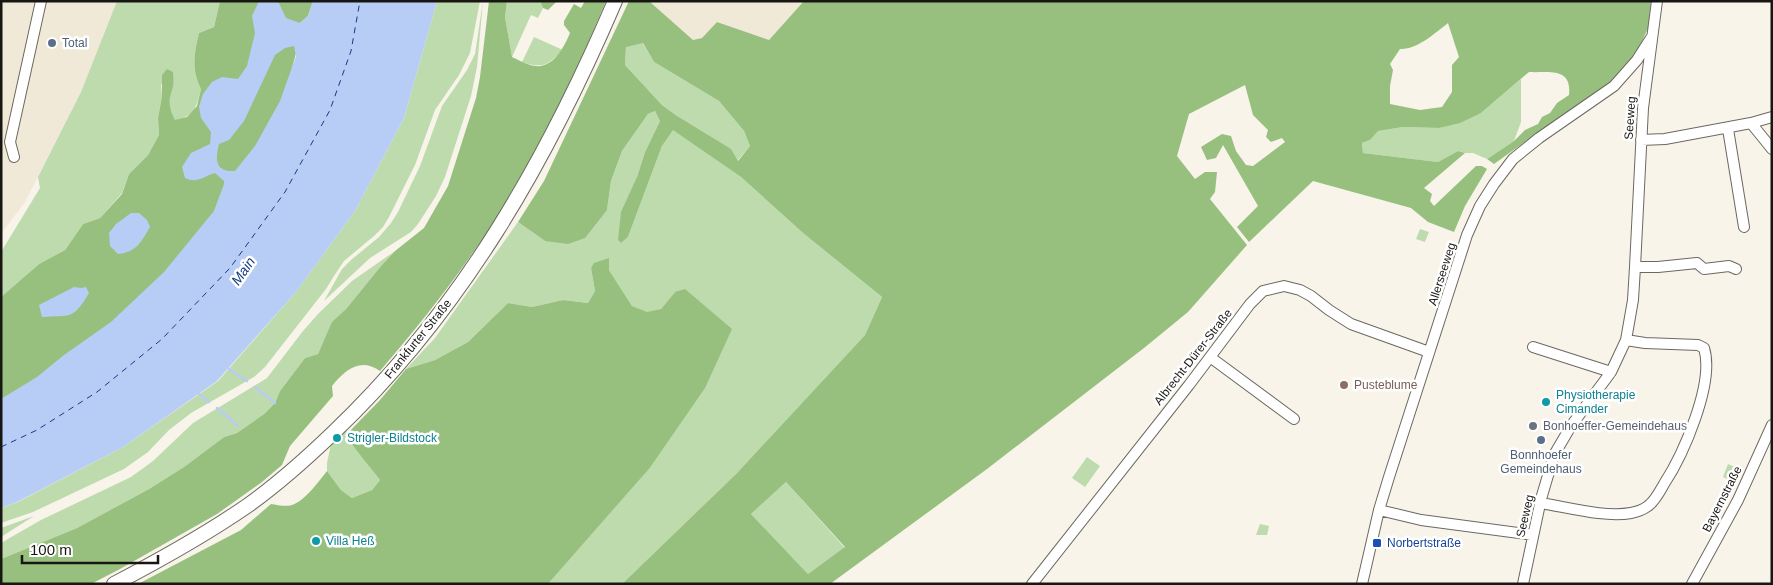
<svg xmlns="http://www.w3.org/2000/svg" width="1773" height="585" viewBox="0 0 1773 585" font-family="Arial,sans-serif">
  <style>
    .built { fill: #f1e9d8 }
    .green { fill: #bedbad }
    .forest { fill: #97c07f; fill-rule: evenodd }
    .water { fill: #b7cdf5; fill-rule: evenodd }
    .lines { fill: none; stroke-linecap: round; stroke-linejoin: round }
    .stream { stroke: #b7cdf5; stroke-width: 2.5 }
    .ferry { stroke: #163b84; stroke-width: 1; stroke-dasharray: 6 5; stroke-linecap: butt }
    .street-casing { stroke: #6c6860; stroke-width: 12 }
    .secondary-casing { stroke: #6c6860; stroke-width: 16 }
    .street { stroke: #fff; stroke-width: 10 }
    .secondary { stroke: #fff; stroke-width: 14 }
    .service-dot { fill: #5c6f8a; stroke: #fff; stroke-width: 2 }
    .education-dot { fill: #8d6e63; stroke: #fff; stroke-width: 2 }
    .culture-dot { fill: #0f9aa8; stroke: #fff; stroke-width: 2 }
    .worship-dot { fill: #6b7280; stroke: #fff; stroke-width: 2 }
    .transit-dot { fill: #1a4fb4; stroke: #fff; stroke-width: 2 }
    .labels { text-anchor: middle; stroke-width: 5; stroke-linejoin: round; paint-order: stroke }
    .service-label { font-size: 12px; fill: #4e5e75; stroke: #fff; text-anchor: start }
    .street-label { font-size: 12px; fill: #181613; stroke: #fff }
    .education-label { font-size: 12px; fill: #785e54; stroke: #fff; text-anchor: start }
    .culture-label { font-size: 12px; fill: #0d838f; stroke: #fff; text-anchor: start }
    .worship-label { font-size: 12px; fill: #5b616d; stroke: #fff; text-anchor: start }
    .transit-label { font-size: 12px; fill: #164399; stroke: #fff; text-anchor: start }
    .water-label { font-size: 14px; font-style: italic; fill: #163b84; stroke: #fff }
  </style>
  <rect width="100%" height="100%" fill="#f8f4ea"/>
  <!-- built -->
  <path class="built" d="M 1,1 L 117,1 L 81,92 L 25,202 L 1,234 Z
    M 649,1 L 804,1 L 769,40 L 717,22 L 702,38 L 693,40 Z"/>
  <!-- green -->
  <path class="green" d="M 117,1 L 220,1 L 214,27 L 199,33 C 194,54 191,69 201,89 C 196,108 195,115 175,121 C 171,113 167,105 169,96 C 172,85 175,85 173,72 L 161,85 L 162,96 L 158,118 L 159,135 L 148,155 L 129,174 L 122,193 L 100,218 L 83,224 L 65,250 L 39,264 L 1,297 L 1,252 L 40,188 L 38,177 L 81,92 Z
    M 437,1 L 480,1 L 470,53 L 459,75 L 435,110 L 415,165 L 389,217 L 383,227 L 374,236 L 344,261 L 334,276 L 326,289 L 265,367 L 254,377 L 191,413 L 169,430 L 148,452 L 124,469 L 33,512 L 1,523 L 1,508 L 18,502 L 123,447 L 218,381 L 296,292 L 355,211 L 404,118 Z
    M 483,1 L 477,67 L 471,96 L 445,177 L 436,196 L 418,224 L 411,232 L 370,258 L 324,301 L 342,269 L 351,260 L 379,237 L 391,223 L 398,212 L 420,166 L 442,106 L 467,70 L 475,54 Z
    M 507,1 L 540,1 L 543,8 L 538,18 L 531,15 L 512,57 L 505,17 Z
    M 534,37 L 563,50 C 548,65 543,69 522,62 Z
    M 642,42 L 654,62 L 719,101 L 744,131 L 750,146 L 737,161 L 662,105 L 625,65 L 626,46 Z
    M 1521,79 L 1521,122 L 1514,141 L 1487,159 L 1473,153 L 1465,153 L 1458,151 L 1438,162 L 1363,153 L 1362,143 L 1370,140 L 1377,131 L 1403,127 L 1439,128 L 1481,113 Z
    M 655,111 L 660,121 L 645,152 L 637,177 L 621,243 L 628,237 L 662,146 L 673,129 L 741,177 L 803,233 L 882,297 L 865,335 L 736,474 L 622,584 L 548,584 L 649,469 L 675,292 L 661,309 L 647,313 L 632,306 L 609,270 L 609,259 L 591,268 L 595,291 L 588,303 L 563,300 L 532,307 L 508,303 L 468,342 L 435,360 L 406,369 L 435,338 L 518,222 L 545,241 L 607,210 L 611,181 L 622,151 L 648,114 Z
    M 1420,229 L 1429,232 L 1425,242 L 1416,239 Z
    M 395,251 L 381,266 L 346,309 L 333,322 L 318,354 L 305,358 L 280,391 L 275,403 L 264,414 L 237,433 L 224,437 L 184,467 L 149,489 L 77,528 L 1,559 L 1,543 L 41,520 L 131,477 L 153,461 L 193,423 L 267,378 L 303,331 L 318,314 L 352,281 Z
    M 346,429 L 348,439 L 363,457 L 380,480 L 372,490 L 352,498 L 341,490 L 327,471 L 327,463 L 331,444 Z
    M 1087,457 L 1100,466 L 1085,487 L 1072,478 Z
    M 1728,464 L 1735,467 L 1730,480 L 1723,477 Z
    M 786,482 L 845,548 L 808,574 L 751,514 Z
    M 34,516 L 1,537 L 1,528 Z
    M 1260,524 L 1269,526 L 1267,535 L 1256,535 Z"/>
  <!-- forest -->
  <path class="forest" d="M 220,1 L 262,1 L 262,46 L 210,127 L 213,140 L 214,170 L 226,182 L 212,217 L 164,273 L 112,323 L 38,377 L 1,400 L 1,297 L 39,264 L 65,250 L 83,224 L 100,218 L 122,194 L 129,174 L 148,155 L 159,135 L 158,118 L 162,96 L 162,75 L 167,69 L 173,72 C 177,94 162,95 175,120 L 187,117 L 197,106 L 201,89 C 191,69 194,54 199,33 L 214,27 Z
    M 275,1 L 313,1 L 308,16 L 300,23 L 288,23 Z
    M 489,1 L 507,1 L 505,17 L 512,57 C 519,60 527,65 535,66 C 554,68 564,47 570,33 L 564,25 L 564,21 L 574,4 L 581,8 L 585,1 L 606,1 C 583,56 559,110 530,162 C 488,237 436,306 380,371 C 360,357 345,370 332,386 L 333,396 L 290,446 L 282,465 L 262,482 L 217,514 L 120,569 L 91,584 L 1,584 L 1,559 L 77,528 L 149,489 L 184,467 L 224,437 L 237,433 L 264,414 L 275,403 L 280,391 L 305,358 L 318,354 L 332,322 L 346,309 L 381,266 L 395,251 L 424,228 L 448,186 L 476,98 L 480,77 Z
    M 540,1 L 557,1 L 548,10 L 543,8 Z
    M 629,1 L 649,1 L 693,40 L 702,38 L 717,22 L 769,40 L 804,1 L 1651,1 L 1648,28 L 1635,57 L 1614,82 L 1551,123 L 1494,164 L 1487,159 L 1514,141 L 1525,130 L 1538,124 L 1542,117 L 1550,113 L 1557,103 L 1569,95 C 1572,67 1549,73 1529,72 L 1481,113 L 1460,123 L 1439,128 L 1403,127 L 1378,131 L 1370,140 L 1362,143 L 1363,153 L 1438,162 L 1458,151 L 1465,153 L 1424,188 L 1432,194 L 1430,201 L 1434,206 L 1476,166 L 1482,166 L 1487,169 L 1465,206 L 1454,232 L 1428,222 L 1411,208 L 1313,181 L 1249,242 L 1237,227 L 1258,206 L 1223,145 L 1216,158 L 1207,160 L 1201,147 L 1222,134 L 1231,136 L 1236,151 L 1246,165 L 1253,166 L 1285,142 L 1282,138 L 1271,142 L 1266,137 L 1268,130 L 1253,115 L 1245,85 L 1189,114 L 1177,156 L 1195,179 L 1205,172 L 1217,172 L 1215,192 L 1210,199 L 1247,245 L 1188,312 L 1144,348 L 987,469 L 830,584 L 622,584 L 736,474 L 865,335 L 882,297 L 803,233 L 741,177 L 673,130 L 662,146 L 628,237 L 621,243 L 618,240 L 621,212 L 637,177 L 645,152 L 660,121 L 655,111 L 648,114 L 622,151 L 611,181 L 607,210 L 585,238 L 568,244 L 545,241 L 518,222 L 544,181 ZM 1448,23 L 1459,57 L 1452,65 L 1452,92 L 1442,107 L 1420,110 L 1390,104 L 1390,86 L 1393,70 L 1390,64 L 1400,49 C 1417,50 1435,33 1448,23 ZM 643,43 L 654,62 L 719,101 L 744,131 L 750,146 L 738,161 L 731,149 L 677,116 L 662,105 L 625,65 L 626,47 ZM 786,482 L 845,547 L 808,574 L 751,514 Z
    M 292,42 L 295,46 L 296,53 L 283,102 L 262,139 L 234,174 L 225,173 L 214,166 L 218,143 L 274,51 Z
    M 609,258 L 609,270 L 632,306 L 647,312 L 661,309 L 675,292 L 685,289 L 732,329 L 705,388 L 649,469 L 548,584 L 138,584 L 241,530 L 271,504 C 278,505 285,507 292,505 C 305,501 319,481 327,471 L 341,490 L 352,498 L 372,490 L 380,480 C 373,470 348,442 347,434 L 380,400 L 406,369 L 435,360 L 468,342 L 508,303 L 532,307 L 563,300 L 588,303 L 595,291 L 591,268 L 594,263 Z"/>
  <!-- water -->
  <path class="water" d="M 259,1 L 278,1 L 286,18 L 300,23 L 308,16 L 313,1 L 437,1 L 404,118 L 355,211 L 296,292 L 217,381 L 123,447 L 17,502 L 1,508 L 1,399 L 37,377 L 64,355 L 111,322 L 164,272 L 214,211 L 224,184 L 224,181 L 215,173 C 204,176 197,184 185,178 L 182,167 L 191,153 L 210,144 L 211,132 L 201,118 L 199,107 L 203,94 L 212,82 L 222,77 L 238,79 L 247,66 L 255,33 L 252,16 ZM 294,46 L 296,56 L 280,101 L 255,146 L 235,171 C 215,172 215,160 219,144 L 229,140 L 244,121 L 275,55 L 285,48 Z
    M 131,213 L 139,213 L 147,220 L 150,227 C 141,242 137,252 118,254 L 110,246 L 109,233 L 116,224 Z
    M 74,287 L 81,288 L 86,287 L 89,293 C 73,320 71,315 42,317 L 39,305 Z"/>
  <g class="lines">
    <!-- stream -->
    <path class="stream" d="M 229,369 L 247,381
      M 255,387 L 275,403
      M 199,394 L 209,402
      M 217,408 L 237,425"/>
    <!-- ferry -->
    <path class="ferry" d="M 1,447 L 37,430 L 97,392 L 162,339 L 230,268 L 285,192 L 330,110 L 351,51 L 360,1"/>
    <defs>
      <path id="street" d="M 1751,123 L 1772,117
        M 1728,129 L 1744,227
        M 1641,140 L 1665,139 L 1751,123 L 1772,149
        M 14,157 L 10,142 L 41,1
        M 1635,267 L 1658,267 L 1697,263 L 1704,269 L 1729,266 L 1736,269
        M 1533,347 L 1611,372
        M 1210,357 L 1294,419
        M 1540,503 C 1567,507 1605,518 1631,513 C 1636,512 1644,509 1648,506 C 1655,501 1660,491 1664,484 C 1683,455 1715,383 1704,348 L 1698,345 L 1645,343 L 1626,340
        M 1379,510 L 1421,520 L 1533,535
        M 1032,584 L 1189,385 L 1250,304 L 1263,291 L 1284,286 L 1300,290 L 1311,296 L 1329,310 L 1351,324 L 1429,352
        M 1362,584 L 1379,510 L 1389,477 L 1467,235 L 1480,206 L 1494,184 L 1513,159 L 1539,138 L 1614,86 L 1637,60 L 1651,38
        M 1523,584 L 1541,499 L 1554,455 L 1571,426 L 1611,372 L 1626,340 L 1633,300 L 1635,267 L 1643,108 L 1657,1
        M 1692,584 L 1738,500 L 1772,425"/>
      <path id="secondary" d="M 114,584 C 160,560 205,535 247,506 C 278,484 307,458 334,432 C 462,310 546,162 615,1"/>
    </defs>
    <!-- street casing -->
    <use href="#street" class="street-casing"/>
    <!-- secondary casing -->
    <use href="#secondary" class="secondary-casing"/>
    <!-- street -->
    <use href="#street" class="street"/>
    <!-- secondary -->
    <use href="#secondary" class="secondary"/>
  </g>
  <!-- markers -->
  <g class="service-dot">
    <circle cx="52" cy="43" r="5"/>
    <circle cx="1541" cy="440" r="5"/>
  </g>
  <circle class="education-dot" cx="1344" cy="385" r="5"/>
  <g class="culture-dot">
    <circle cx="1546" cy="402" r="5"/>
    <circle cx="337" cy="438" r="5"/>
    <circle cx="316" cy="541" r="5"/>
  </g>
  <circle class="worship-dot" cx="1533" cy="426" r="5"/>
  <rect class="transit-dot" x="1372" y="538" width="10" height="10" rx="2.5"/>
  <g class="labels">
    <!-- service labels -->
    <g class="service-label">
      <text x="62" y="47">Total</text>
      <text x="1541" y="459" text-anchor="middle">Bonnhoefer<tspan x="1541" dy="14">Gemeindehaus</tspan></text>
    </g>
    <!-- street labels -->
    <g class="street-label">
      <text transform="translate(1630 118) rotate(-86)" y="4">Seeweg</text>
      <text transform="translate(1442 274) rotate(-72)" y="4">Allerseeweg</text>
      <text transform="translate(418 339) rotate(-51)" y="4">Frankfurter Straße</text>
      <text transform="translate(1193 357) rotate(-52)" y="4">Albrecht-Dürer-Straße</text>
      <text transform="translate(1722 499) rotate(-63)" y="4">Bayernstraße</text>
      <text transform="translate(1525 516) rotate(-77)" y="4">Seeweg</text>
    </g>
    <!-- education labels -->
    <g class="education-label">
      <text x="1354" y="389">Pusteblume</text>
    </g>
    <!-- culture labels -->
    <g class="culture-label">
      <text x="1556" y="399">Physiotherapie<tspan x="1556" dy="14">Cimander</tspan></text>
      <text x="347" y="442">Strigler-Bildstock</text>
      <text x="326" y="545">Villa Heß</text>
    </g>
    <!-- worship labels -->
    <g class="worship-label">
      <text x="1543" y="430">Bonhoeffer-Gemeindehaus</text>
    </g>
    <!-- transit labels -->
    <g class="transit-label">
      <text x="1387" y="547">Norbertstraße</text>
    </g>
    <!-- water labels -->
    <g class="water-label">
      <text transform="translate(243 271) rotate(-55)" y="5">Main</text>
    </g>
  </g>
  <!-- border -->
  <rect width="1773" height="585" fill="none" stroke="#181613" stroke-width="5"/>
  <!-- scale -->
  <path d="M22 555v8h136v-8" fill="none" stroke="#181613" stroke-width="2.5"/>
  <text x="30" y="555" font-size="15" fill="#181613" stroke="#ffffff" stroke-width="4" paint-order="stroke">100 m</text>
</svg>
